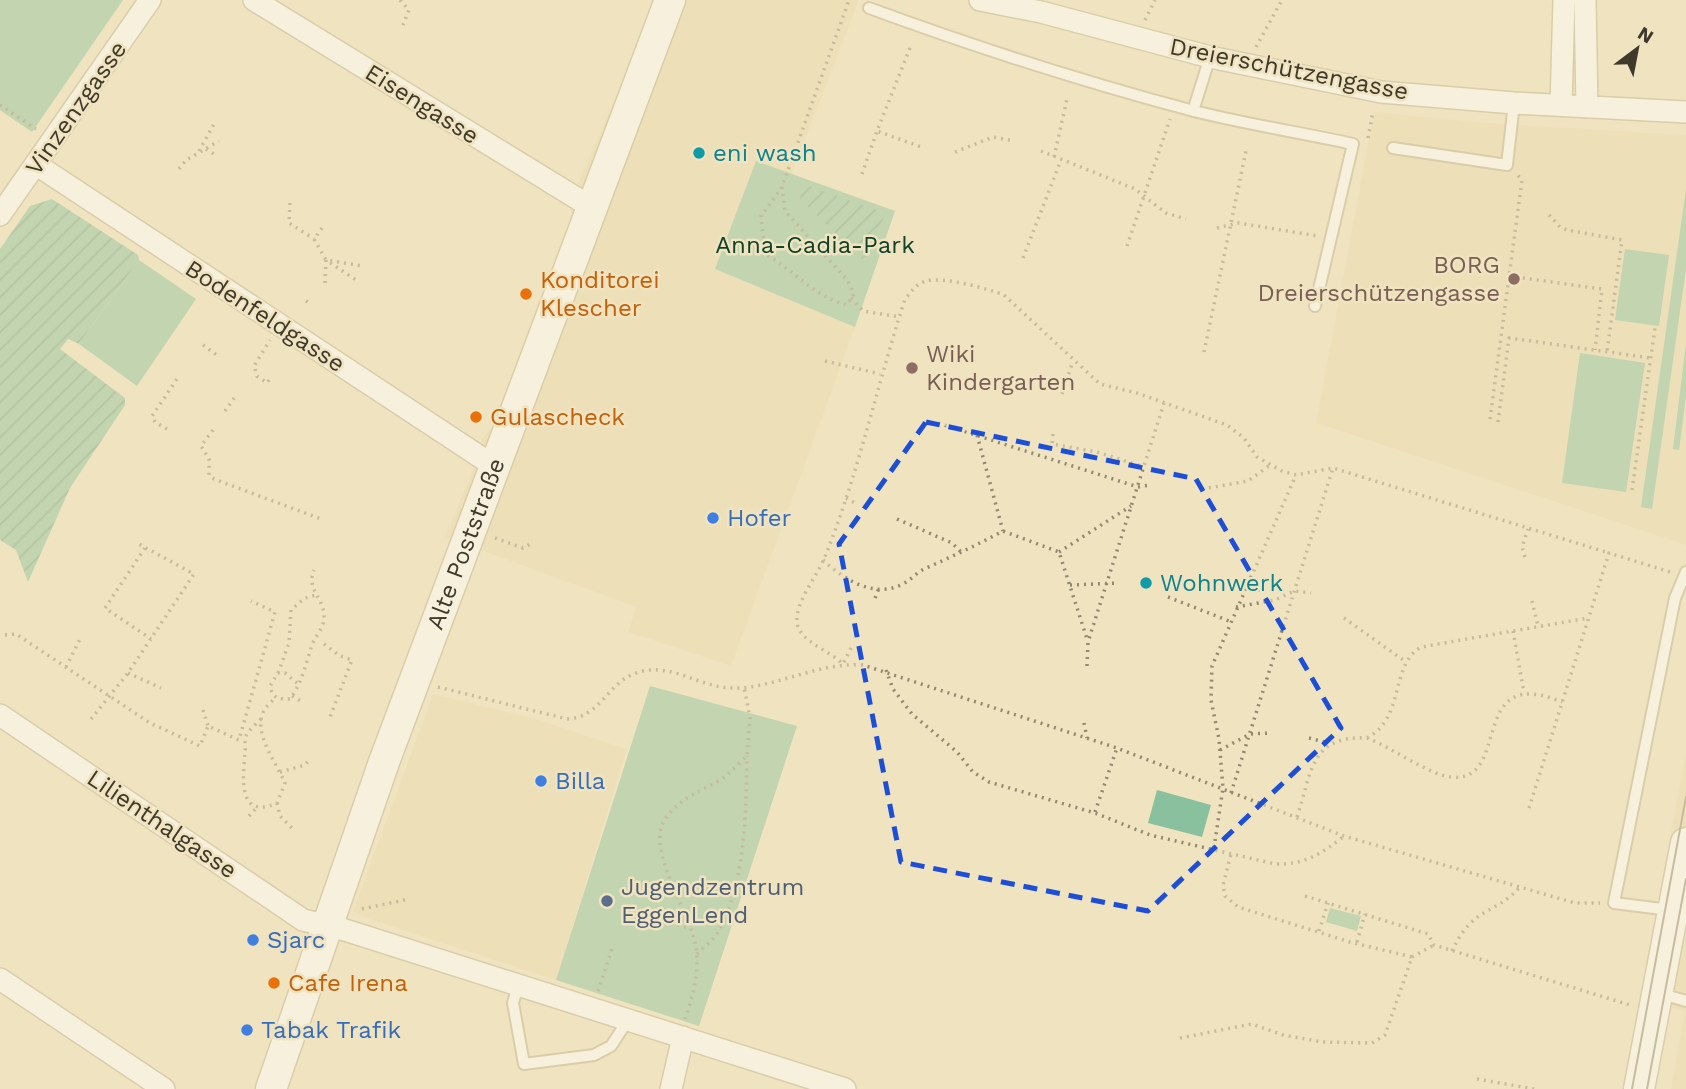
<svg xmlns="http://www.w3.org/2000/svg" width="1686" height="1089" viewBox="0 0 1686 1089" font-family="'Work Sans',sans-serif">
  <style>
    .built { fill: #e9daaf }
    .park { fill: #89c19e }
    .garden { fill: url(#garden-furrows) }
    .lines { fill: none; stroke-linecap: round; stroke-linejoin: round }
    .lane-casing { stroke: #beb18f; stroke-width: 14 }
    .street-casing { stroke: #beb18f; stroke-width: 24 }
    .secondary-casing { stroke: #beb18f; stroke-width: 33 }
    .path { stroke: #928972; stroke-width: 3.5; stroke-dasharray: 2 5; stroke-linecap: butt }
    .lane { stroke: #fff; stroke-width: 10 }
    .street { stroke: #fff; stroke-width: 21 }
    .secondary { stroke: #fff; stroke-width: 30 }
    .tram { stroke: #968d74; stroke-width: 2 }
    .marked { fill: none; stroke: #1d4ed8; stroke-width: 5; stroke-dasharray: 14 9; stroke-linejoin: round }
    .culture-dot { fill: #0f9aa8; stroke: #f0e3c0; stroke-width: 2.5 }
    .education-dot { fill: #8d6e63; stroke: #f0e3c0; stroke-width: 2.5 }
    .food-dot { fill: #e8710a; stroke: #f0e3c0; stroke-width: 2.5 }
    .shop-dot { fill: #3f7fe0; stroke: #f0e3c0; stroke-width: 2.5 }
    .service-dot { fill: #5c6f8a; stroke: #f0e3c0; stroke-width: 2.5 }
    .labels { text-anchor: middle; stroke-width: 5; stroke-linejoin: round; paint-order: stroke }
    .street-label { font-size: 24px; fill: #3e392b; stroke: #f0e3c0 }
    .culture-label { font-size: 24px; fill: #0d838f; stroke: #f0e3c0; text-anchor: start }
    .park-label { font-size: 24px; fill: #0f4228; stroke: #f0e3c0 }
    .education-label { font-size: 24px; fill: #785e54; stroke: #f0e3c0; text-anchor: end }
    .food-label { font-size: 24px; fill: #c56008; stroke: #f0e3c0; text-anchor: start }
    .shop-label { font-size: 24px; fill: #366cbe; stroke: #f0e3c0; text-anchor: start }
    .service-label { font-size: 24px; fill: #4e5e75; stroke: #f0e3c0; text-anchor: start }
  </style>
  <defs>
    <pattern id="garden-furrows" width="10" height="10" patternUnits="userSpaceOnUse" patternTransform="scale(1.75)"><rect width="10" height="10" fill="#89c19e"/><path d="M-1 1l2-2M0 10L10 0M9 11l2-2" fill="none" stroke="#719e81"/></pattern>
  </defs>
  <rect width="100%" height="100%" fill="#f0e3c0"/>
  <!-- built -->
  <path class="built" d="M 654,0 L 859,0 L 792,174 L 756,162 L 716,269 L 855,327 L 731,666 L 628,632 L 636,607 L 445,537 L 470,477 L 482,439 L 495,425 L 572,216 L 569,203 L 616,97 Z
    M 1374,112 L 1487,123 L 1686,135 L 1686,545 L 1316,423 Z
    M 433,694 L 529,717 L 627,749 L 556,980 L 369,919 L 353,911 Z
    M 1686,752 L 1686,1089 L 1671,1089 L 1685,1011 L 1640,998 Z"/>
  <!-- park -->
  <path class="park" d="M 0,0 L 123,0 L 32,132 L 0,110 Z
    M 756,161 L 895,211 L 855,327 L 715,269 Z
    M 1686,189 L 1686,269 L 1652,509 L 1641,507 Z
    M 1625,249 L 1669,255 L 1659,326 L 1615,320 Z
    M 139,260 L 196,299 L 137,386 L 79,344 Z
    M 1686,343 L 1686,396 L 1679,450 L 1673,449 Z
    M 1580,353 L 1645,363 L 1626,492 L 1562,483 Z
    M 650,686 L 797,726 L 699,1026 L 556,980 Z
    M 1157,790 L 1211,805 L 1202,837 L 1148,823 Z
    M 1330,908 L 1361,916 L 1357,931 L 1326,922 Z"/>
  <!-- garden -->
  <path class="garden" d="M 801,183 L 885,213 L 868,265 L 800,199 Z
    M 52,199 L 138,255 L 139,260 L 79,344 L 68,339 L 60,349 L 125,398 L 125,405 L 70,488 L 28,582 L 16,550 L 0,540 L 0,249 L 30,206 Z"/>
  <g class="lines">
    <defs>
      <path id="lane" d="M 869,8 C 975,47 1081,81 1190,110 C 1244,124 1299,132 1353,144 L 1315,306
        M 1193,111 L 1210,57
        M 1393,148 L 1507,165 L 1514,103
        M 1670,910 L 1614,903 L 1675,598 L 1686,572
        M 518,985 L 513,1003 L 524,1064 L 594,1055 L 611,1046 L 628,1020
        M 1658,993 L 1686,1001"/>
      <path id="street" d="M 254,0 L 591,207
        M 980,0 L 1041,12 L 1210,57 L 1381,92 L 1514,103 L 1686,112
        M 1585,0 L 1587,107
        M 1561,105 L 1564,0
        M 37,165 L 494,466
        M 0,215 L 150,0
        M 0,715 L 303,920 L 345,930 L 845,1089
        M 0,979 L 164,1089
        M 671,1089 L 683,1037"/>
      <g id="secondary">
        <path id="s1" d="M 271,1089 L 384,762 L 670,0"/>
        <path d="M 1639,1089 L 1686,843"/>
      </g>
    </defs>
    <!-- lane casing -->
    <use href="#lane" class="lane-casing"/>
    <!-- street casing -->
    <use href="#street" class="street-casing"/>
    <!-- secondary casing -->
    <use href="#secondary" class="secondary-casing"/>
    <!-- path -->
    <path class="path" d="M 400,0 L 409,10 L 403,25
      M 1145,20 L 1155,0
      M 1256,47 L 1282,0
      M 910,48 L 877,131 L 921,147
      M 0,105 L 36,129
      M 1368,138 L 1373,111
      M 206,149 L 214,154
      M 199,151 L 214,124
      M 1041,151 L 1135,189 L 1166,213 L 1186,219
      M 955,152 L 993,137 L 1014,141
      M 1054,157 L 1067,99
      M 179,169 L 186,160 L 219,141
      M 862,174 L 877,131
      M 782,187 L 785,211 L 848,281 L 854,294 L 847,305 C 814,297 793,269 765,254 L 761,216 L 782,187 L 849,0
      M 290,203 L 289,223 L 314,239
      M 1549,215 L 1560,227 L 1567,230 L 1622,240 L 1607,352
      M 322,228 L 314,239 L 326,260 L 363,266
      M 1217,228 L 1238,223 L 1318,236
      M 1127,246 L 1170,119
      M 1023,258 L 1061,160
      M 1509,276 L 1602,289 L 1595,350
      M 325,283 L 326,260 L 356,280
      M 851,298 L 863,311 L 900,317
      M 306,301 L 311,304
      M 203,345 L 217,355
      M 1204,352 L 1246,151
      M 825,361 L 880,374
      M 269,380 L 267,383 L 257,376 L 254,366 L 270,340
      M 1062,394 L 1073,361
      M 225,411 L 237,394
      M 1490,419 L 1522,180 L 1516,173
      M 1498,422 L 1509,338 L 1651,358
      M 938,423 L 1138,487 L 1150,485
      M 167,429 L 155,422 L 152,416 L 177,379
      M 213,430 L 201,446 L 209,459 L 209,475 L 214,479 L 321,519
      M 1053,434 L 1052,444 L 1097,452 L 1144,467
      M 977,435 L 1003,531
      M 1202,489 L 1248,481 L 1270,465
      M 1632,490 L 1655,328
      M 846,498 L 855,503
      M 897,519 L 952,543 L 962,553
      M 495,538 L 523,548 L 532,543
      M 145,548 L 105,608 L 151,639
      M 1059,552 L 1131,506
      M 1525,557 L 1522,547 L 1528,529
      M 823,560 C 843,579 873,598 901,585 C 910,581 916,573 924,569 C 951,557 977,545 1003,531 L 1059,552 L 1088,642
      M 1070,585 L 1119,583
      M 1168,597 L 1229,621
      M 875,598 L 879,588
      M 1532,601 L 1538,626
      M 1236,607 L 1275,600 L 1294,591 L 1311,593
      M 1344,618 L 1406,662
      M 1513,631 L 1524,693
      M 5,635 L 16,634 L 150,723 L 200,746 L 208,726 L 239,740 L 275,612 L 251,601
      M 324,644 L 340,656 L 352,660 L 330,717
      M 851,648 L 843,664 C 830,651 799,641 797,623 C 795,602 816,578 824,559 C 858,476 877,385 905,299 C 912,291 916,284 926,281 C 942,276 989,289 1004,295 L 1100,384 L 1137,393 L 1227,425 L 1244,438 L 1257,457 L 1282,471 L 1296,475 L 1333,468 L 1609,553
      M 1087,666 L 1088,642 L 1164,403
      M 66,667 L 80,639
      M 886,670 L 893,689 L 912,714 L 957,752 L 973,772 L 989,782 L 1095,813 L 1150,835 L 1275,864 C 1304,865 1321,854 1343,837
      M 128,673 L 161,688
      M 278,673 L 289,643 L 291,610 L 305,598 L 316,595
      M 297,683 L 285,673 L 278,673 L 270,686 C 273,699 278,699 290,699 C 302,683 306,663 312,645 C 316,634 325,628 324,615 C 323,597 306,589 314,570
      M 438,687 L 567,719 C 600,718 607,683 636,673 C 670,661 698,687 731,688 C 771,690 816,662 863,665 L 1117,748 L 1344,836 L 1575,903 L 1600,903
      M 292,696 L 301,701
      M 203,710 L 208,726
      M 91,719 L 128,673 L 194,574 L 137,543
      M 261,719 C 256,724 249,730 246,736 C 244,741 246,748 245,753 C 243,776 237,821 277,803 L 285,783 C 274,757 242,721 276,698
      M 1084,723 L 1087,738
      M 1309,738 L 1329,743
      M 1367,738 C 1406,717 1389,666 1421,647 L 1588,618
      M 1220,750 L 1250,734 L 1270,733
      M 280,772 L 305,765 L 309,760
      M 1231,793 L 1333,468
      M 277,803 L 280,816 L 292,828
      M 1529,808 L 1609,553 L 1670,572
      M 1095,812 L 1117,748
      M 249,816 L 258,806
      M 1297,817 C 1312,772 1310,735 1367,738 C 1391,747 1429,775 1451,777 C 1513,784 1466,662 1562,702
      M 1214,848 L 1223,788 L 1219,739 L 1211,700 L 1212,666 L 1296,475
      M 1305,896 L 1428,934 L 1434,945 L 1630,1005
      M 362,909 L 409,899
      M 650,919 L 690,928
      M 1319,931 L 1328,903
      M 1357,942 L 1365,914
      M 1452,951 C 1474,905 1492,917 1520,887
      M 697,954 C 704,947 715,939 719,930 C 746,880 746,811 747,756
      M 1412,957 L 1434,945
      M 598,991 L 613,946
      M 685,1019 C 692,999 698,978 697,956 C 696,917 642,850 666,818 C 681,797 702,791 723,778 C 731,772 739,763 747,756 L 750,718 L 744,687
      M 1180,1038 L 1252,1024 L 1283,1035 L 1322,1042 L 1372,1043 L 1385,1035 L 1412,957 L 1350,942 L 1238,907 L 1225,896 L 1223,885 L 1231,854
      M 1477,1079 L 1534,1089"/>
    <!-- lane -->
    <use href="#lane" class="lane"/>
    <!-- street -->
    <use href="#street" class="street"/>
    <!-- secondary -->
    <use href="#secondary" class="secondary"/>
    <!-- tram -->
    <path class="tram" d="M 1632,1089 L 1686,797
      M 1647,1089 L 1686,879"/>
  </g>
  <!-- marked area -->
  <path d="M0 0H1686V1089H0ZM 926,422 L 1196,479 L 1341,728 L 1148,911 L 901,862 L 839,544 Z" fill="#f0e3c0" fill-opacity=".55" fill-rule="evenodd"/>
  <path class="marked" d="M 926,422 L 1196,479 L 1341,728 L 1148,911 L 901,862 L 839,544 Z"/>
  <!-- markers -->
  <g class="culture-dot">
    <circle cx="699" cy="153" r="7"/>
    <circle cx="1146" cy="583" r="7"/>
  </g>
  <g class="education-dot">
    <circle cx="1514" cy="279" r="7"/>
    <circle cx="912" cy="368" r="7"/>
  </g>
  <g class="food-dot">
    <circle cx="526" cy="294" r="7"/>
    <circle cx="476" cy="417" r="7"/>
    <circle cx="274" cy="983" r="7"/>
  </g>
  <g class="shop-dot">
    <circle cx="713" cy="518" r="7"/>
    <circle cx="541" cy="781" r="7"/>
    <circle cx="253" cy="940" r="7"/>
    <circle cx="247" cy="1030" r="7"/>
  </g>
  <circle class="service-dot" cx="607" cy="901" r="7"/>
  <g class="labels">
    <!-- street labels -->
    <g class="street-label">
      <text transform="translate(1289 69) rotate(11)" y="8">Dreierschützengasse</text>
      <text transform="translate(422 104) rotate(32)" y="8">Eisengasse</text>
      <text transform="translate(76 108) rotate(-55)" y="8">Vinzenzgasse</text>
      <text transform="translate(265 316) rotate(33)" y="8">Bodenfeldgasse</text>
      <text dy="8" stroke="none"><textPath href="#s1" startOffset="579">Alte Poststraße</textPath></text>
      <text transform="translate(162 824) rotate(34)" y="8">Lilienthalgasse</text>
    </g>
    <!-- culture labels -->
    <g class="culture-label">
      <text x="713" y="161">eni wash</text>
      <text x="1160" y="591">Wohnwerk</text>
    </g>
    <!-- park labels -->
    <g class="park-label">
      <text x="815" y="253">Anna-Cadia-Park</text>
    </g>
    <!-- education labels -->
    <g class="education-label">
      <text x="1500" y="273">BORG<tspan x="1500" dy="28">Dreierschützengasse</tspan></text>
      <text x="926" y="362" text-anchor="start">Wiki<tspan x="926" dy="28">Kindergarten</tspan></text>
    </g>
    <!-- food labels -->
    <g class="food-label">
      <text x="540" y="288">Konditorei<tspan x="540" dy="28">Klescher</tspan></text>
      <text x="490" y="425">Gulascheck</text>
      <text x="288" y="991">Cafe Irena</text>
    </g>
    <!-- shop labels -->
    <g class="shop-label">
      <text x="727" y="526">Hofer</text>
      <text x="555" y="789">Billa</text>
      <text x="267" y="948">Sjarc</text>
      <text x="261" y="1038">Tabak Trafik</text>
    </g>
    <!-- service labels -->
    <g class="service-label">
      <text x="621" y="895">Jugendzentrum<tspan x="621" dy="28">EggenLend</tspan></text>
    </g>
  </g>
  <!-- north arrow -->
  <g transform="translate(1637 49) rotate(32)" stroke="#f0e3c0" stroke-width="5" paint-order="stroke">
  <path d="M0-5L12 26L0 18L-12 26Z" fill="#3e392b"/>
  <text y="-10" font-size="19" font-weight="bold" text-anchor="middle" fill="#3e392b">N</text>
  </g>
</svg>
